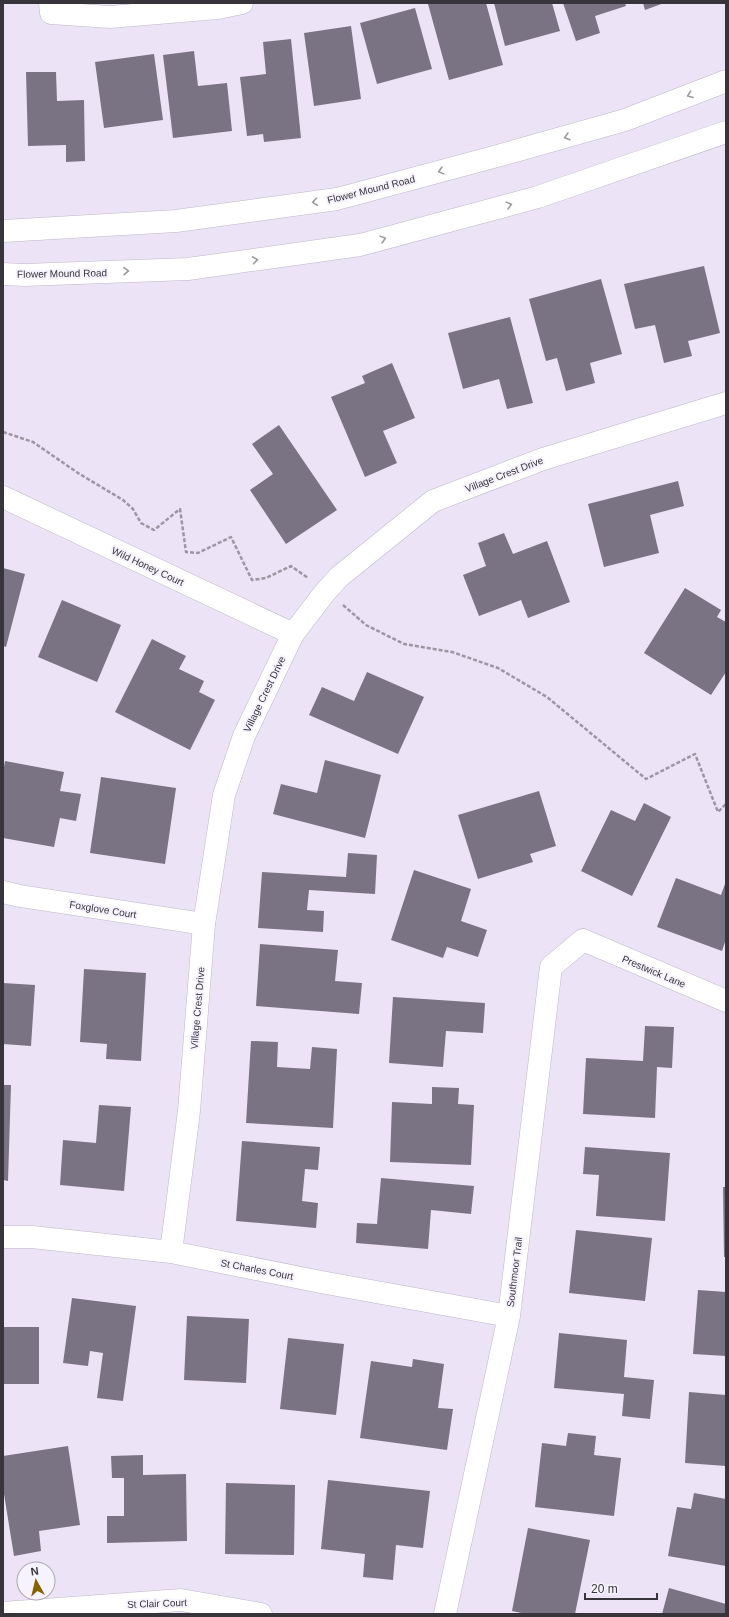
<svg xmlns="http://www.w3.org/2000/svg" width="729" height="1617" viewBox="0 0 729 1617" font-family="Helvetica,sans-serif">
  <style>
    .building { fill: #7a7383 }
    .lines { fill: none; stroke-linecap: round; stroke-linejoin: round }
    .minor-casing { stroke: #bdb6c7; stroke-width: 23 }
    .secondary-casing { stroke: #bdb6c7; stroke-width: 23 }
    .path { stroke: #9c96a3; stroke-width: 2.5; stroke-dasharray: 4 2; stroke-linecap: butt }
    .minor { stroke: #fff; stroke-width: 22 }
    .secondary { stroke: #fff; stroke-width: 22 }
    .oneway { stroke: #9b9a9d }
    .labels { text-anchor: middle; stroke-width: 4; stroke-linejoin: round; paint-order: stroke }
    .street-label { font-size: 10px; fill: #37343b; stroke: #f7f3fe }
  </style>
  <rect width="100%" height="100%" fill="#ece4f6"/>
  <!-- building -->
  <path class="building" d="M 431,3 L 486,3 L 503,65 L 449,80 L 428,4 Z
    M 494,3 L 552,3 L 560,31 L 505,46 Z
    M 563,3 L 625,3 L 626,6 L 595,16 L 600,33 L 576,41 Z
    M 643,3 L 664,3 L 645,10 Z
    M 415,8 L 432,69 L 377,84 L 360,23 Z
    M 351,26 L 361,99 L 314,106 L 304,33 Z
    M 291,39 L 301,138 L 264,142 L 263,134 L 247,136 L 240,77 L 266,74 L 263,42 Z
    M 194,51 L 198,86 L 227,83 L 232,131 L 173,138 L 163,55 Z
    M 154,54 L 163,120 L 104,128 L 95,62 Z
    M 26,72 L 56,72 L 57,101 L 84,100 L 85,161 L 66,162 L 66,145 L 28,146 Z
    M 704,266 L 720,333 L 688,341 L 692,356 L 664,363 L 655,325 L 635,329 L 624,284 Z
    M 601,279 L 622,354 L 590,363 L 595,383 L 566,391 L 557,358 L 546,361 L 529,299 Z
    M 510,317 L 533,403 L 507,409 L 499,379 L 463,389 L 448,333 Z
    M 392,363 L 415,418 L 383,431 L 397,463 L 365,477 L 331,397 L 365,383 L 362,376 Z
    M 279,425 L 337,510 L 286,544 L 250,490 L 273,474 L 252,444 Z
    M 678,481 L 684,506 L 650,515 L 659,553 L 604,567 L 588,504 Z
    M 504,533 L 513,554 L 547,541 L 570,602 L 528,618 L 521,600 L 479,616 L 463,575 L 486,566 L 478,543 Z
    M 3,568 L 25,574 L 6,647 L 3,646 Z
    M 685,588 L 721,610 L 717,617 L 726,622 L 726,672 L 711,695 L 644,653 Z
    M 62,600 L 121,625 L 97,682 L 38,657 Z
    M 152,639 L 186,656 L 179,669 L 204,681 L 199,692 L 215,700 L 190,750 L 115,712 Z
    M 367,672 L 424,697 L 398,754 L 309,715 L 322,687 L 354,701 Z
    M 325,760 L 381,775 L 365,838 L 273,814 L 281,784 L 317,793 Z
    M 5,761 L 64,772 L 60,791 L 81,794 L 76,821 L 60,818 L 54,847 L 3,838 L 3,773 Z
    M 101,777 L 176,788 L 165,864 L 90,853 Z
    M 539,791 L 556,846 L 530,854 L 533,862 L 478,879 L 458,815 Z
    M 644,803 L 671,817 L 632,896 L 581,871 L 611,810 L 635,821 Z
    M 348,853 L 377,855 L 375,894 L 309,890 L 307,910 L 324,911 L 323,932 L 258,928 L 262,872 L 346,877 Z
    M 414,870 L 471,889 L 461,921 L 487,930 L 478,957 L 447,947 L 443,958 L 391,940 Z
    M 676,878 L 721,895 L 726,881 L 726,939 L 722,951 L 657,927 Z
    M 260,944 L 338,950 L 335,981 L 362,983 L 359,1014 L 256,1006 Z
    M 84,969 L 146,973 L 141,1061 L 106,1059 L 107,1044 L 80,1042 Z
    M 3,983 L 35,985 L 31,1046 L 3,1044 Z
    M 393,997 L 485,1003 L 483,1033 L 446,1031 L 443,1067 L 389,1063 Z
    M 645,1026 L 674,1027 L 672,1068 L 657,1067 L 655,1118 L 583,1114 L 586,1058 L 643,1061 Z
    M 251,1041 L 278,1042 L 277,1067 L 310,1069 L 312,1047 L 337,1049 L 333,1128 L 246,1123 Z
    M 3,1085 L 11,1085 L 8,1181 L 3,1180 Z
    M 432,1087 L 459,1088 L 458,1104 L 474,1105 L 471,1165 L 390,1162 L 392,1102 L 432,1104 Z
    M 99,1105 L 131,1107 L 124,1191 L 60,1185 L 63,1140 L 96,1143 Z
    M 242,1141 L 320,1147 L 318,1170 L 305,1169 L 302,1201 L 318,1203 L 316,1228 L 236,1221 Z
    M 585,1147 L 670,1153 L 665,1221 L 596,1216 L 599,1175 L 583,1174 Z
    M 381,1178 L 474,1186 L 471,1214 L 431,1210 L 428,1249 L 356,1243 L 357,1223 L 377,1224 Z
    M 723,1187 L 726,1187 L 726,1257 L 724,1257 Z
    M 576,1230 L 652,1238 L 645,1301 L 569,1293 Z
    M 698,1290 L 726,1292 L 726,1356 L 693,1354 Z
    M 72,1298 L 136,1306 L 123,1401 L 97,1398 L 103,1353 L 90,1351 L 88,1366 L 63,1363 Z
    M 187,1316 L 249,1319 L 246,1383 L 184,1380 Z
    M 3,1327 L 39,1327 L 39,1384 L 3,1384 Z
    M 559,1333 L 627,1340 L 624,1377 L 654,1380 L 650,1419 L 622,1416 L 624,1394 L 554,1388 Z
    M 288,1338 L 344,1344 L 336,1415 L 280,1409 Z
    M 413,1359 L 444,1364 L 438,1408 L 453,1409 L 447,1450 L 360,1438 L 371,1361 L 412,1367 Z
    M 689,1392 L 726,1395 L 726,1466 L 685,1463 Z
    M 568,1433 L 596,1436 L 594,1455 L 621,1458 L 614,1516 L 535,1507 L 542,1443 L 566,1446 Z
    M 68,1446 L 80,1525 L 39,1531 L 41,1551 L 14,1556 L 4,1494 L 3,1494 L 3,1456 Z
    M 143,1455 L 143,1475 L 186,1474 L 187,1541 L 107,1543 L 107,1516 L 124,1516 L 124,1478 L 112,1478 L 111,1456 Z
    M 328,1480 L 430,1491 L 423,1548 L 396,1545 L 393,1580 L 363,1577 L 365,1554 L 321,1549 Z
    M 226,1483 L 295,1485 L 294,1555 L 225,1554 Z
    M 694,1493 L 726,1499 L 726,1566 L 668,1556 L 677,1507 L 691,1509 Z
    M 528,1528 L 590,1540 L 575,1614 L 526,1614 L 512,1611 Z
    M 669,1588 L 726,1604 L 726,1614 L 662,1614 Z"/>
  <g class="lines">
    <defs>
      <path id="minor" d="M 50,3 L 51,13 L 110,17 L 218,8 L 242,3
        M 3,497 L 293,634
        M 3,892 L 20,896 L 204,924
        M 3,1237 L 32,1237 L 171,1252 L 321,1282 L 509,1316
        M 171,1252 L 189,1111 L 204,924 L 224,795 L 244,736 L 293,634 L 326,591 L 340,576 L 433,501 L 543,459 L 726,403
        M 3,1613 L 181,1600 L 261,1614
        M 445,1614 L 509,1316 L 551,967 L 583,940 L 726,1001"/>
      <path id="secondary" d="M 3,231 L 176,221 L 337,199 L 501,155 L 625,120 L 726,81
        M 3,274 L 24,275 L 188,269 L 360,245 L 538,197 L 726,132"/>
    </defs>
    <!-- minor casing -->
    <use href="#minor" class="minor-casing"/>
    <!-- secondary casing -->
    <use href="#secondary" class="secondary-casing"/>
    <!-- path -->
    <path class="path" d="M 3,432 L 33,442 L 78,473 L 123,500 L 133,509 L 141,523 L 154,530 L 180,509 L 186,552 L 198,553 L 231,537 L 252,580 L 266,578 L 291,566 L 308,578
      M 343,605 L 366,625 L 404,644 L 452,652 L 498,668 L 547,697 L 646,779 L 695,754 L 718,812 L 726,804"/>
    <!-- minor -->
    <use href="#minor" class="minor"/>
    <!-- secondary -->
    <use href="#secondary" class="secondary"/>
  </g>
  <!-- one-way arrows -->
  <defs><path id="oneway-chevron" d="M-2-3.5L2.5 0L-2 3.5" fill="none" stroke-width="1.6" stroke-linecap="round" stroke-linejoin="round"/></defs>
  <g class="oneway">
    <use href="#oneway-chevron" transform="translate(690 95) rotate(159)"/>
    <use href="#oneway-chevron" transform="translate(567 137) rotate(164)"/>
    <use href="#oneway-chevron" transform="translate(441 171) rotate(165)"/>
    <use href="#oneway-chevron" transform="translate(315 202) rotate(172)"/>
    <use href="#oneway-chevron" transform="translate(509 205) rotate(-15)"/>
    <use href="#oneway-chevron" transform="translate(383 239) rotate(-15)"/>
    <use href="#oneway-chevron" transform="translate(255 260) rotate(-8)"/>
    <use href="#oneway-chevron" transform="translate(126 271) rotate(-2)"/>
  </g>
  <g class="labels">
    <!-- street labels -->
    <g class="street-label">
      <text transform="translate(371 189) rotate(-14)" y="4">Flower Mound Road</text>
      <text transform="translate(62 273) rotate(-1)" y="4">Flower Mound Road</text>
      <text transform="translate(504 474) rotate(-21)" y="4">Village Crest Drive</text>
      <text transform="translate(148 566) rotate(25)" y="4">Wild Honey Court</text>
      <text transform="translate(264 694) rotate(-64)" y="4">Village Crest Drive</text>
      <text transform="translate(103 909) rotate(9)" y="4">Foxglove Court</text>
      <text transform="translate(654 971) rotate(23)" y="4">Prestwick Lane</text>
      <text transform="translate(197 1008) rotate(-85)" y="4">Village Crest Drive</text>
      <text transform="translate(257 1269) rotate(11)" y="4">St Charles Court</text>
      <text transform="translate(514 1272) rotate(-83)" y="4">Southmoor Trail</text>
      <text transform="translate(157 1603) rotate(-2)" y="4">St Clair Court</text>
    </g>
  </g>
  <!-- border -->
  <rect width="729" height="1617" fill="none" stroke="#37343b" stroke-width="8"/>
  <!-- north arrow -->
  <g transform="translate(36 1581) rotate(352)"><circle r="19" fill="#f7f3fe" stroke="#aaa7b0"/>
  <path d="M0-3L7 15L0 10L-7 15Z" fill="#876300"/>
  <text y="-6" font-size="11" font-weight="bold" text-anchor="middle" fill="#37343b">N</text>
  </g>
  <!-- scale -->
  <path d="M585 1593v6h72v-6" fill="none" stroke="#37343b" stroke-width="2"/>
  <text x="591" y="1593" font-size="12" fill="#37343b" stroke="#f7f3fe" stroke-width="3" paint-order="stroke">20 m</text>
</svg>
